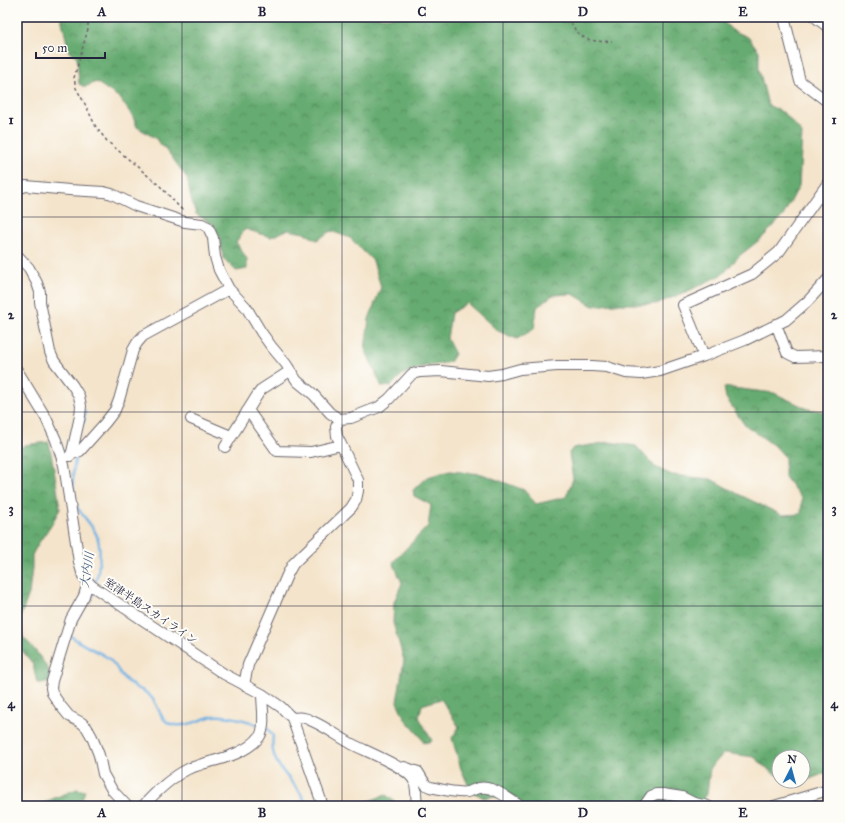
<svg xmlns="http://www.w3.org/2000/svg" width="845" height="823" viewBox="0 0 845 823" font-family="'IM FELL Great Primer','Noto Serif JP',serif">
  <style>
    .forest { fill: url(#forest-crowns); stroke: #446656 }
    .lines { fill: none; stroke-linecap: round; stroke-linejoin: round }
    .stream { stroke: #71b1e4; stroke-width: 2.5 }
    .minor-casing { stroke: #6c666d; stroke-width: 12 }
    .path { stroke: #6c666d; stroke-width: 1.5; stroke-dasharray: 3 3; stroke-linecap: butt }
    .minor { stroke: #fff; stroke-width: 10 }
    .grid { fill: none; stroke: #22223b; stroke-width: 1; stroke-opacity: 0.55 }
    .labels { text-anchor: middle; stroke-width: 4; stroke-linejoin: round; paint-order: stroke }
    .street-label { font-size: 11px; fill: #22223b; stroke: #fdfcf7 }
    .water-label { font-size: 12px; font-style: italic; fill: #425b7f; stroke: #fdfcf7 }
    .neatline { fill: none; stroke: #22223b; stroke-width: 1.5 }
    .grid-label { font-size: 13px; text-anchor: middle; font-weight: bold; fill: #22223b }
  </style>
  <defs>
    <pattern id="forest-crowns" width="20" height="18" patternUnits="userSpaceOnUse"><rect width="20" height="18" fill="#66ab71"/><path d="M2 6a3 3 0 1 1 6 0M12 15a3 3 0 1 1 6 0" fill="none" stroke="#548b5e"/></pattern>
  </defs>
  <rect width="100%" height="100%" fill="#fdfcf7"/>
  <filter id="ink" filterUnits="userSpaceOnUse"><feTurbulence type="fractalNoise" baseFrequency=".025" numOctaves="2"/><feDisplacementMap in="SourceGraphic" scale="8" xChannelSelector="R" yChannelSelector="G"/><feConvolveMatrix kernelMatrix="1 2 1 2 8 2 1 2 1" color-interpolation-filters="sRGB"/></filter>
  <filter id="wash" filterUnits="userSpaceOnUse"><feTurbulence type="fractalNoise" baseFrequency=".012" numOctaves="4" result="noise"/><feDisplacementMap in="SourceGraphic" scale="16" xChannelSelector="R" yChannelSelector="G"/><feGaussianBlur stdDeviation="0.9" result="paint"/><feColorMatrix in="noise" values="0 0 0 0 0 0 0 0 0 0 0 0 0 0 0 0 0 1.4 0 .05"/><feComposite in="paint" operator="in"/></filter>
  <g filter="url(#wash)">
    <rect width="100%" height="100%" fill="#f4e4cb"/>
    <!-- forest -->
    <path class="forest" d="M 61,17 L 719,17 L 732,30 L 748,37 L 759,51 L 759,69 L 768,105 L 784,113 L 802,133 L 799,186 L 783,216 L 762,238 L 739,256 L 723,274 L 686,292 L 656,304 L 613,304 L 593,306 L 573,294 L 553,295 L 537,307 L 534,329 L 517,339 L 498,331 L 467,303 L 451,313 L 447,339 L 455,354 L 450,362 L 422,367 L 403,374 L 391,386 L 382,387 L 365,349 L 369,319 L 381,287 L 373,261 L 350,238 L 331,231 L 317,240 L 304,233 L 287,230 L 271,237 L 245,229 L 236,242 L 247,259 L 247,269 L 236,271 L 223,258 L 220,239 L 214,225 L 196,214 L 191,199 L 187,178 L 171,156 L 155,138 L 137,127 L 133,117 L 120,98 L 96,82 L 85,87 L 79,84 L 77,56 L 69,52 Z
      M 724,387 L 774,393 L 808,409 L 828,412 L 828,772 L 802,782 L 798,781 L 803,781 L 803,757 L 779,757 L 779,775 L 774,774 L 754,757 L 724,753 L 710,768 L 707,794 L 700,806 L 510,806 L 503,798 L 492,796 L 484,798 L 471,791 L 461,769 L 452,738 L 459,727 L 441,699 L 422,705 L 419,717 L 432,741 L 424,743 L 420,736 L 405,719 L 397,702 L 404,660 L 399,643 L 393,623 L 394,602 L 402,583 L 393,562 L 428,526 L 431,505 L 414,496 L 413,490 L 427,477 L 450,471 L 482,474 L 524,490 L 536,504 L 566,497 L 573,479 L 569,453 L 573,448 L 609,442 L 636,446 L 655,467 L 672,475 L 711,479 L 740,495 L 782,515 L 801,514 L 802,499 L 785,477 L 785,457 L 777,448 L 744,424 L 726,398 Z
      M 49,442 L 56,481 L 60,509 L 51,525 L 38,544 L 32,555 L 32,568 L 29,594 L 20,618 L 23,637 L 35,650 L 49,670 L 49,683 L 37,683 L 33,664 L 20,648 L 17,649 L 17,450 L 25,445 Z
      M 77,789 L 85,791 L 80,806 L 41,806 L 47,801 Z
      M 386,795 L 394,801 L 394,806 L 359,806 L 363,803 Z"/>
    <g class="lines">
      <!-- stream -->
      <path class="stream" d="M 84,422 L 85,411
        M 76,456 C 73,468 71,494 76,505 C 81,515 93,525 97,536 C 102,550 99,571 95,585
        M 77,618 L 93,595 L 94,590
        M 71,634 L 71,636 C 81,645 94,649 105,656 C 116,662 118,674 127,681 C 130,684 134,686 137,688 C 141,690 147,692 150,696 C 160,705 159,723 175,725 C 188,727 201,719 213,716 C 225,714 250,721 261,726
        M 265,728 L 268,729 L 273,736 C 272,743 272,751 275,758 C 282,776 301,787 307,806"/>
    </g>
  </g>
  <g filter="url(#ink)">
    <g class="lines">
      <defs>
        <path id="minor" d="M 784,17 L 800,81 L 828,102
          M 815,17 L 828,27
          M 17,189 L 26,186 L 69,190 L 104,192 L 112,194 L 136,206 L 185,222 L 202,224 L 208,227 L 213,238 L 215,257 L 219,270 L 229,289 L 246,307 L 261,332 L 271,346 L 286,364 L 297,381 L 313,394 L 330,413 L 339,419 L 351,418 L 379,407 L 389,399 L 412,374 L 420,372 L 441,371 L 488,376 L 502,374 L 520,369 L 557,366 L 592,366 L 607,367 L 626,373 L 641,374 L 660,371 L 704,356 L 745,340 L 786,320 L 808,301 L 828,279
          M 820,194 L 828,203
          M 17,255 L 29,268 L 37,283 L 40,292 L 40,302 L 50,352 L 54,361 L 73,386 L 79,396 L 81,406 L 80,416 L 72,452 L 70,456
          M 776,324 L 787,353 L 795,357 L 828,356
          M 704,356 L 683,305 L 752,274 L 779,252 L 828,183
          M 17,370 L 46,418 L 56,440 L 64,465 L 79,562 L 83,576 L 92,586 L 224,674 L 262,694 L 281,707 L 292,718 L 323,806
          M 247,411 L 250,413 L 277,451 L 311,452 L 341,445
          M 191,419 L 231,436
          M 225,447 L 258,394 L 262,389 L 290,371
          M 72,452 L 75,453 L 80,451 L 105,423 L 115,410 L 119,400 L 133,350 L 137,343 L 143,336 L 229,289
          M 88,582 L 84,596 L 71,619 L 52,681 L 51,688 L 52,693 L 60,705 L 69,716 L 82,723 L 87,728 L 92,737 L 99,755 L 103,774 L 112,790 L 127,806
          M 244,685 L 248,665 L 288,573 L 293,564 L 301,556 L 351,508 L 356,500 L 358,491 L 358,480 L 337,436 L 336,427 L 339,419
          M 292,718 C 300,717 305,717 312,721 C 326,727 339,737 352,744 C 367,752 404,766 413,779 C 417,785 416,799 417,806
          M 404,767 L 418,772 L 426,785 L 430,787 C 440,789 458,794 467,792 C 469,792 471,790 473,790 C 479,787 485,787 491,789 C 500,791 511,801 521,806
          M 143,806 C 156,792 170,778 188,769 C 192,767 198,766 202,764 C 221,759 248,753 260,736 C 266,726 262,706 262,694
          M 644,806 L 651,796 L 656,794 L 663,794 L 682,797 L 694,803 L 708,806
          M 774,806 L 828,790"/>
      </defs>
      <!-- minor casing -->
      <use href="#minor" class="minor-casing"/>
      <!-- path -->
      <path class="path" d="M 88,17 L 88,29 L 74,78 L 76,88 L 85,104 L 96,127 L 107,141 L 160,186 L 183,211
        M 568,17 C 571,22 573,27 576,31 C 585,42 600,42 612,41"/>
      <!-- minor -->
      <use href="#minor" class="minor"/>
    </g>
  </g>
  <!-- grid -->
  <path class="grid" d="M 182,17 L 182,806M 342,17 L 342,806M 503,17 L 503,806M 663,17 L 663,806M 17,217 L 828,217M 17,412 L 828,412M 17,606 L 828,606"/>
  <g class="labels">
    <!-- street labels -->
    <g class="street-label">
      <text transform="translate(151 611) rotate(34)" y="4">室津半島スカイライン</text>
    </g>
    <!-- water labels -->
    <g class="water-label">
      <text transform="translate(87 570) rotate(-81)" y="4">大内川</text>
    </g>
  </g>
  <!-- margin -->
  <rect width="845" height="823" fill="none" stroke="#fdfcf7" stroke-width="44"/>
  <!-- north arrow -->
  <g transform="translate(791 769) rotate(6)"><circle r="19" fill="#fdfcf7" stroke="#a5a5ac"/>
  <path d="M0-3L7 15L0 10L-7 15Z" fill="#1f6fb2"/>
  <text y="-6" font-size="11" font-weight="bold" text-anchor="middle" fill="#22223b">N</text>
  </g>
  <!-- scale -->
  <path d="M36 52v6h69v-6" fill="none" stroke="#22223b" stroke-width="2"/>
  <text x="42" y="52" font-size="12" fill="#22223b" stroke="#fdfcf7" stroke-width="3" paint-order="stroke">50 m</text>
  <rect x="22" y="22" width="801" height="779" class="neatline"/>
  <g class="grid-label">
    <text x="102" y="16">A</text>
    <text x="262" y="16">B</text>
    <text x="422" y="16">C</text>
    <text x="583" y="16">D</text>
    <text x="743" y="16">E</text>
    <text x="11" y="124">1</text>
    <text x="834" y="124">1</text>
    <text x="11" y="319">2</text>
    <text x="834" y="319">2</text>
    <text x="11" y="513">3</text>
    <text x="834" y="513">3</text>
    <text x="11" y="708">4</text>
    <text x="834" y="708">4</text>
    <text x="102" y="817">A</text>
    <text x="262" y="817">B</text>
    <text x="422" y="817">C</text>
    <text x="583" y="817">D</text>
    <text x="743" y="817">E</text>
  </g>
</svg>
